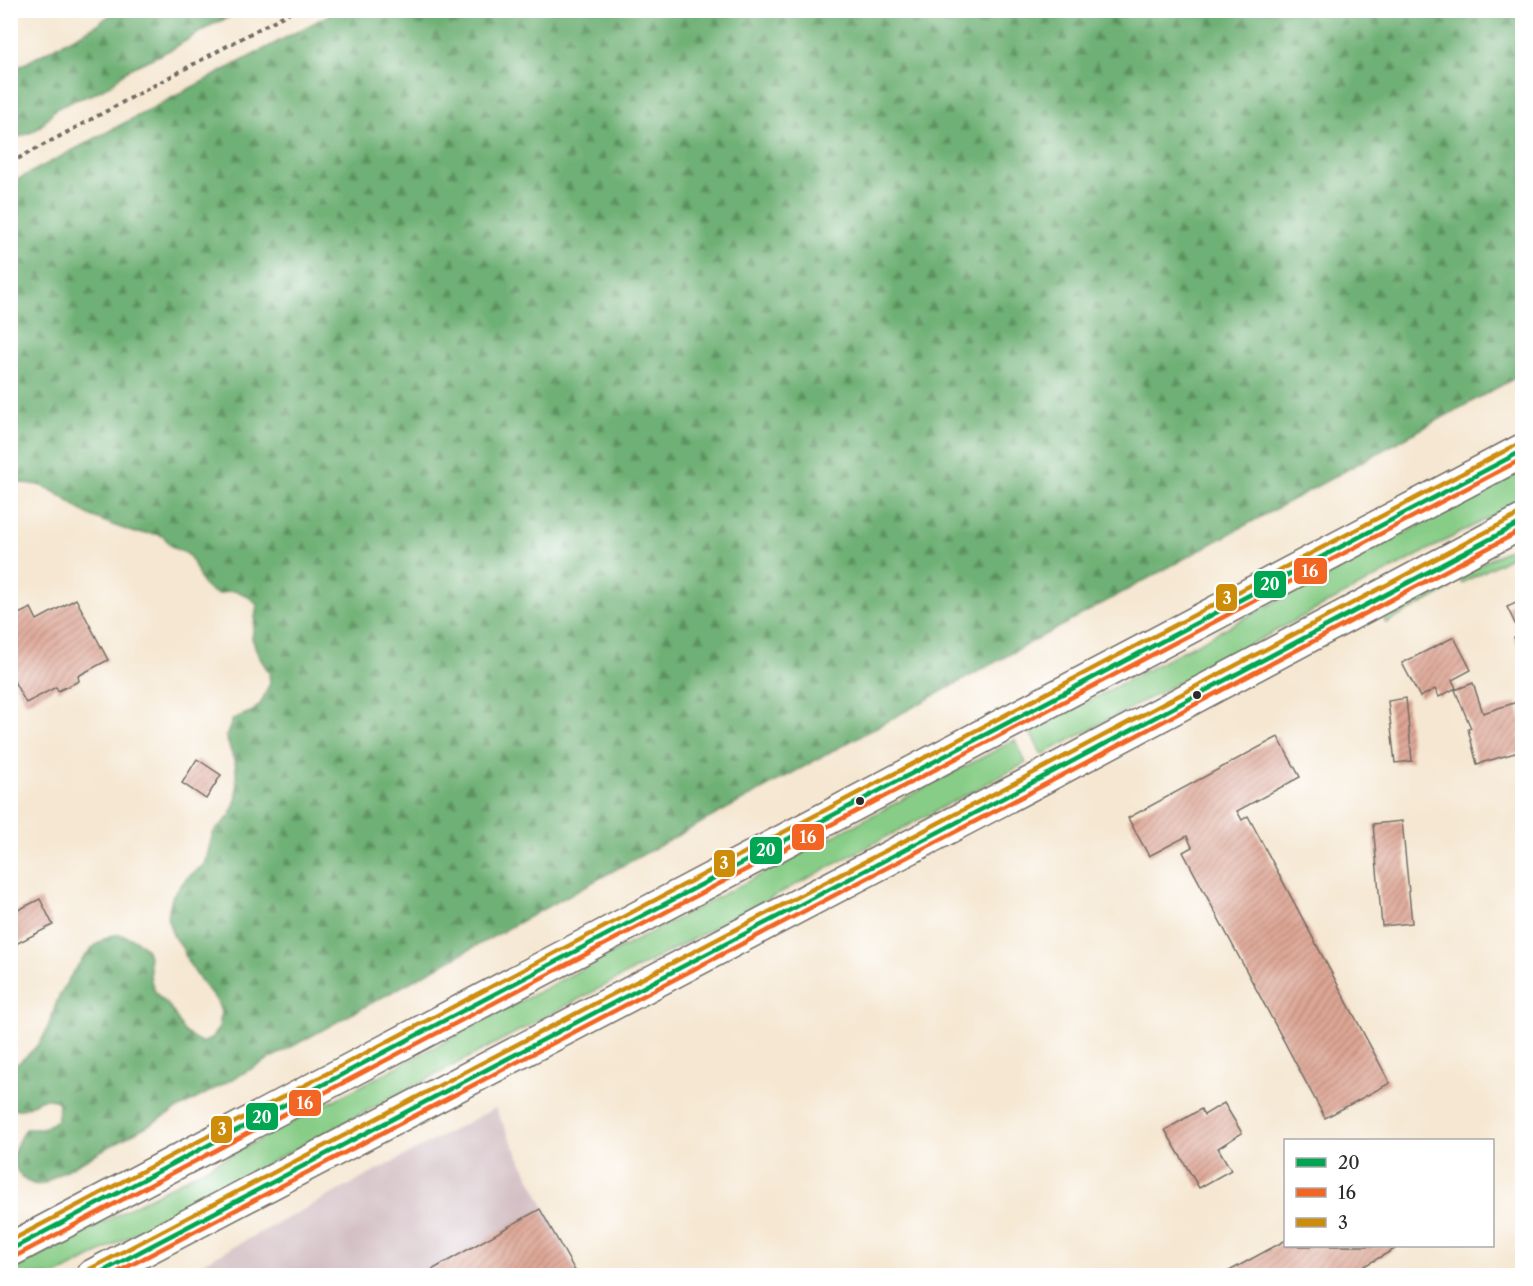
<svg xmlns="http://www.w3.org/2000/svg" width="1533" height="1286" viewBox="0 0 1533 1286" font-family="'Libre Caslon Text',serif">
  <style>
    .industrial { fill: #d2bec3 }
    .green { fill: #88cd87; stroke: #5a7c59; stroke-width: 1.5 }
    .forest { fill: url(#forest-firs); stroke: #4c6e50; stroke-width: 1.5 }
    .building { fill: url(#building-hatch) }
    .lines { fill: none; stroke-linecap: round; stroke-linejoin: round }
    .primary-casing { stroke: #726d65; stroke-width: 36 }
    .path { stroke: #726d65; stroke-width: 4; stroke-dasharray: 4.5 4.5; stroke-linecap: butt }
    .primary { stroke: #fff; stroke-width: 33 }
    .bus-1-casing { stroke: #fff; stroke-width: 9 }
    .bus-2-casing { stroke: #fff; stroke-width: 9 }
    .bus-3-casing { stroke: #fff; stroke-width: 9 }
    .bus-1 { stroke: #00a651; stroke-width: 4.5 }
    .bus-2 { stroke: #f26522; stroke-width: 4.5 }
    .bus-3 { stroke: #ce8d09; stroke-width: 4.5 }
    .bus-dot { fill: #2b2b2b; stroke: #fff; stroke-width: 2 }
    .line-badge { stroke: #fff; stroke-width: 2 }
    .badge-label { font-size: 16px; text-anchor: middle; font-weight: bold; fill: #fff }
  </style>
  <defs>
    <pattern id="forest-firs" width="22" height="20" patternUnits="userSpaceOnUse" patternTransform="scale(1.5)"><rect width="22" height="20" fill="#6eb074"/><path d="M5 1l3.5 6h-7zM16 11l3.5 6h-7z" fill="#5b8f5f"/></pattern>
    <pattern id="building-hatch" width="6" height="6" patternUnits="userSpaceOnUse" patternTransform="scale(1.5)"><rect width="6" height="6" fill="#dea695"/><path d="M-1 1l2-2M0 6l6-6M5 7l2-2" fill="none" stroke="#b4877a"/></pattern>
  </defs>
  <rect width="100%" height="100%" fill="#fff"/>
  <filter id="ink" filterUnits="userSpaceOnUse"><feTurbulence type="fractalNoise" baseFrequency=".0167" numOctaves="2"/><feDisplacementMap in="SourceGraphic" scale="12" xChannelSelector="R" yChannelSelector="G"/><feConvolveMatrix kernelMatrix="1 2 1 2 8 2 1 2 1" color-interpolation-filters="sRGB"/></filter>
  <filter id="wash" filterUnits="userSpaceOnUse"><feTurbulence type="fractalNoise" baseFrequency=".008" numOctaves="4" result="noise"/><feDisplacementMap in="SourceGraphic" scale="24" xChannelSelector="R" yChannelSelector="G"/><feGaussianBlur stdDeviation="1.35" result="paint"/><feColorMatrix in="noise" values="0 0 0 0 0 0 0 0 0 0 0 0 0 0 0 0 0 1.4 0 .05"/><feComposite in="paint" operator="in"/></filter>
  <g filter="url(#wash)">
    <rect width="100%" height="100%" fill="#f5e7d1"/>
    <!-- industrial -->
    <path class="industrial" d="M 495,1108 L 578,1275 L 178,1276 Z"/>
    <!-- green -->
    <path class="green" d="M 1522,471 L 1522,500 L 1042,755 L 1030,732 Z
      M 1522,542 L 1522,551 L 1462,583 L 1460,580 L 1462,574 Z
      M 1442,585 L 1448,586 L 1450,589 L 1386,623 L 1384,620 L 1385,615 Z
      M 1015,740 L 1026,763 L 57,1275 L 11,1275 L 11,1271 Z"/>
    <!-- forest -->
    <path class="forest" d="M 338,10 L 1522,11 L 1522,374 L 57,1175 C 53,1177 49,1181 45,1183 C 31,1189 15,1174 14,1161 C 12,1150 20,1138 25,1129 L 43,1129 L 58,1119 L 58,1101 C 54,1100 47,1098 43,1099 C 30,1102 27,1114 11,1107 L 11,1069 C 21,1061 33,1052 41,1041 C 50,1028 52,1013 58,999 C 67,980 89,944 110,936 C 115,934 123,935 128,937 C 163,950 141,969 156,993 C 159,998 165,1002 169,1006 C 175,1014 178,1022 183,1030 C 187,1035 196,1039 202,1043 L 211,1039 L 219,1027 L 221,1012 L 217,1001 L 198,977 L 188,962 L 183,949 L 173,935 L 167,917 L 173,895 L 187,878 L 205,864 L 213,833 L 230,816 L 237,797 L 236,766 L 226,737 L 233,719 L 253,711 L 261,703 L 270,683 L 269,672 L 258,655 L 252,638 L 257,605 C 247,593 233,587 219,594 C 194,588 202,567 186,553 C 182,551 177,550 173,547 C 170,545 167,540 164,537 C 155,531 142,535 132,532 C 116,526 95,520 81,510 C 68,502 57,491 42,486 C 32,482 21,485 11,480 L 11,183 Z
      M 116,11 L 244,11 L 213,24 L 172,49 L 127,70 L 112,84 L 91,95 L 69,102 L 54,110 L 44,123 L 34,131 L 11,140 L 11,71 L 95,26 Z"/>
    <g id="blocks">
      <!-- building -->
      <path class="building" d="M 76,599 L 108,660 L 78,676 L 79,681 L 58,691 L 56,687 L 26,703 L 10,674 L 10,618 L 31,608 L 37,620 Z
        M 1522,600 L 1522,655 L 1514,637 L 1520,634 L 1507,607 Z
        M 1454,637 L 1471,670 L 1452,680 L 1456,688 L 1439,697 L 1435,689 L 1420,697 L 1402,663 Z
        M 1473,683 L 1483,713 L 1517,702 L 1522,722 L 1522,733 L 1519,734 L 1522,751 L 1477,764 L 1468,729 L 1471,728 L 1455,690 Z
        M 1406,698 L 1412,761 L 1395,763 L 1388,701 Z
        M 1278,737 L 1300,777 L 1237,811 L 1242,820 L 1248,816 L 1390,1083 L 1325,1118 L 1183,852 L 1192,847 L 1187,836 L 1149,856 L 1128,818 Z
        M 197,759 L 221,775 L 206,799 L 182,783 Z
        M 1402,821 L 1412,923 L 1382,926 L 1373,824 Z
        M 40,899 L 53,925 L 10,947 L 10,914 Z
        M 1224,1103 L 1242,1133 L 1218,1148 L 1231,1170 L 1199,1188 L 1165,1130 L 1201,1109 L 1204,1115 Z
        M 540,1209 L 578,1276 L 421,1276 Z
        M 1286,1240 L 1286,1246 L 1393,1246 L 1395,1249 L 1346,1276 L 1220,1276 Z"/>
    </g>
  </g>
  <g filter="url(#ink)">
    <use href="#blocks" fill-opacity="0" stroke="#726d65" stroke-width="1.5"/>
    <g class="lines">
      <defs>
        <path id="primary" d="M 10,1250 L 1522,451
          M 93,1276 L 1026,786 L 1522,522"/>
      </defs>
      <!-- primary casing -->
      <use href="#primary" class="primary-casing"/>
      <!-- path -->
      <path class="path" d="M 10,163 L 294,10"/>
      <!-- primary -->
      <use href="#primary" class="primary"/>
      <defs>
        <path id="bus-1" d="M 10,1250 L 1522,451
          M 94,1276 L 1026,786 L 1522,522"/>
        <path id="bus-2" d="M 14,1257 L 1522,459
          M 110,1276 L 1029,793 L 1522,530"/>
        <path id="bus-3" d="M 10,1241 L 1518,444
          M 90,1269 L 1022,779 L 1518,515"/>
      </defs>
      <!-- bus-1 casing -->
      <use href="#bus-1" class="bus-1-casing"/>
      <!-- bus-2 casing -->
      <use href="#bus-2" class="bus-2-casing"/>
      <!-- bus-3 casing -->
      <use href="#bus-3" class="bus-3-casing"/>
      <!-- bus-1 -->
      <use href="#bus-1" class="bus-1"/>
      <!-- bus-2 -->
      <use href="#bus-2" class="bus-2"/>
      <!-- bus-3 -->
      <use href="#bus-3" class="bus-3"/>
    </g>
  </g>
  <!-- markers -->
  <g class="bus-dot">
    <circle cx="1197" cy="695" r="5"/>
    <circle cx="860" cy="801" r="5"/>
  </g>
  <g class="line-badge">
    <rect x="1293" y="557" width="35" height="28" rx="6" fill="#f26522"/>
    <rect x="1253" y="570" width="34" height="29" rx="6" fill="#00a651"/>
    <rect x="1215" y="583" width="23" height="29" rx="6" fill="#ce8d09"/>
    <rect x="791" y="823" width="34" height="28" rx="6" fill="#f26522"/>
    <rect x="749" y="836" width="34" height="29" rx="6" fill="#00a651"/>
    <rect x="713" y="849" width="23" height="29" rx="6" fill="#ce8d09"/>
    <rect x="288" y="1089" width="34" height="28" rx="6" fill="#f26522"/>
    <rect x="245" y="1102" width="34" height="29" rx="6" fill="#00a651"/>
    <rect x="210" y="1115" width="23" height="29" rx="6" fill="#ce8d09"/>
  </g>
  <g class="badge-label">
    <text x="1310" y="577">16</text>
    <text x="1270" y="590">20</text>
    <text x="1227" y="604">3</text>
    <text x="808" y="843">16</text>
    <text x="766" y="856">20</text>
    <text x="724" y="869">3</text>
    <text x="305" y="1109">16</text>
    <text x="262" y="1123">20</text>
    <text x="222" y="1135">3</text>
  </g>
  <!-- margin -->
  <rect width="1533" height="1286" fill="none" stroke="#fff" stroke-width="36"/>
  <!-- legend -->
  <rect x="1284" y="1139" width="210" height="108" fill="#ffffff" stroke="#aaaaaa" stroke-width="1.5"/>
  <rect x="1296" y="1158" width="30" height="9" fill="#00a651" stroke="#aaaaaa" stroke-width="1.5"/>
  <text x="1338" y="1169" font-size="18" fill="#2b2b2b">20</text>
  <rect x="1296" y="1188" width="30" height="9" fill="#f26522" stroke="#aaaaaa" stroke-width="1.5"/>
  <text x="1338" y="1199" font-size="18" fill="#2b2b2b">16</text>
  <rect x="1296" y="1218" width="30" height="9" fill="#ce8d09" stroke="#aaaaaa" stroke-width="1.5"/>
  <text x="1338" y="1229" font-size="18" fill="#2b2b2b">3</text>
</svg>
